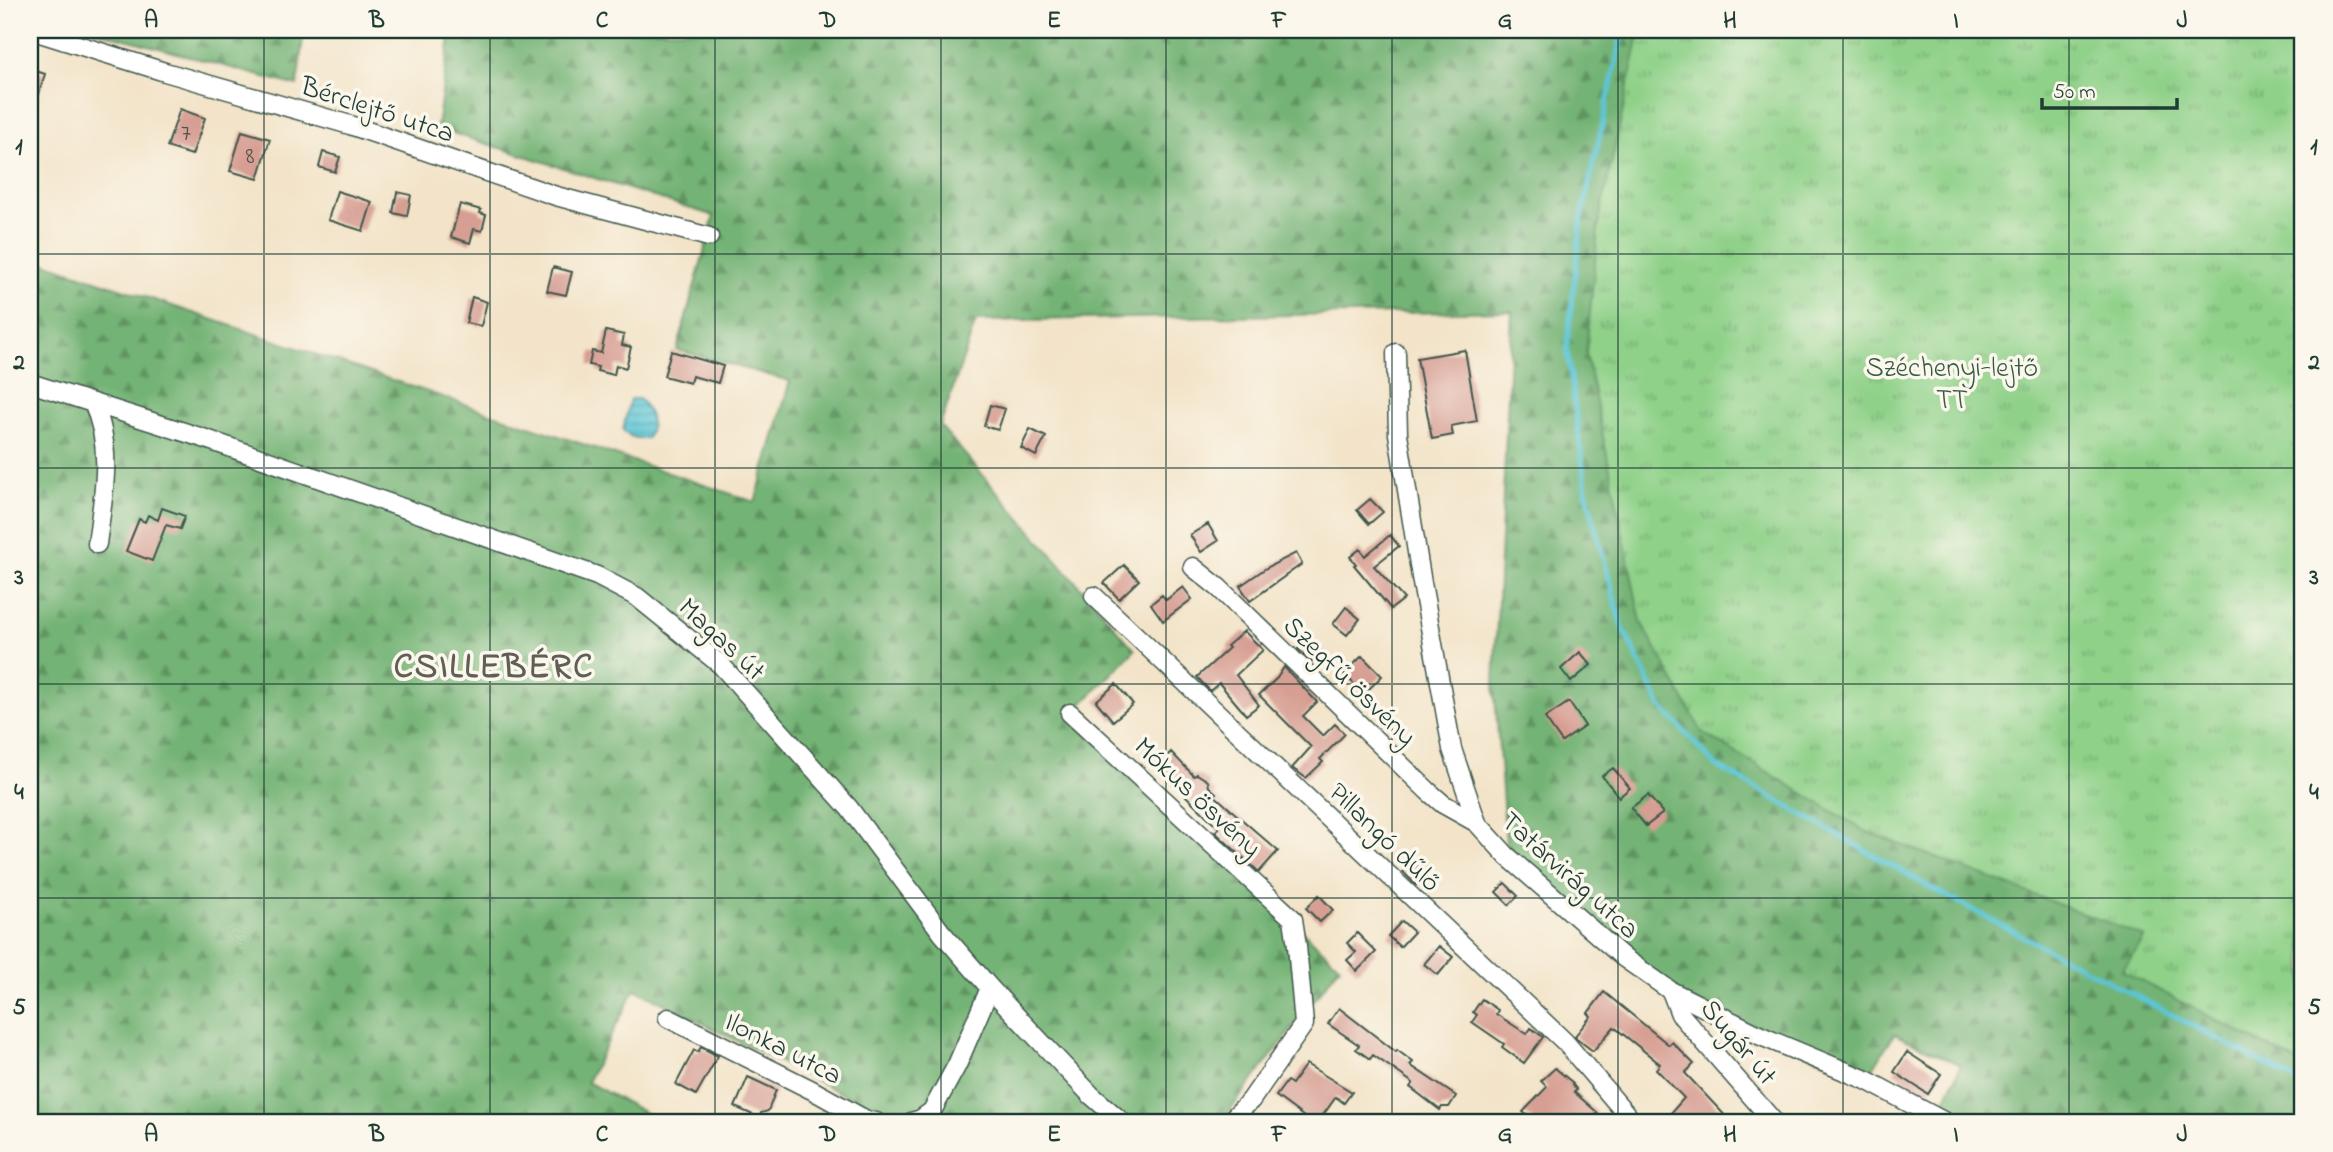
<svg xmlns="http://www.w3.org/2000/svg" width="2333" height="1152" viewBox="0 0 2333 1152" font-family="'Indie Flower',sans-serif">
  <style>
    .forest { fill: url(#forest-firs); stroke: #497854; stroke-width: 2 }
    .park { fill: url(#park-tufts); stroke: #57875e; stroke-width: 2 }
    .water { fill: url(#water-rules); stroke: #3d8285; stroke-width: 2 }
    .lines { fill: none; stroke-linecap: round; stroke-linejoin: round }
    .stream { stroke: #5bc6d6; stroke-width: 5 }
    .building { fill: #d79e93 }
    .street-casing { stroke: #3f564a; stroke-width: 21 }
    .street { stroke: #fff; stroke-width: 18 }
    .grid { fill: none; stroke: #1f3d34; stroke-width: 2; stroke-opacity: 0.55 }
    .labels { text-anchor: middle; stroke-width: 7; stroke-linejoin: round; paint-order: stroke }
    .number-label { font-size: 24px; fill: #4d554c }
    .street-label { font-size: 28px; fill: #1f3d34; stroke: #fbf7ec }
    .park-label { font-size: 28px; fill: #355b45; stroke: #fbf7ec }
    .district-label { font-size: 35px; font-weight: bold; letter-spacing: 2px; fill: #5f5f55; stroke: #fbf7ec }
    .neatline { fill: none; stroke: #1f3d34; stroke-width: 2.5 }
    .grid-label { font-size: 23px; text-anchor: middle; font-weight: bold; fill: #1f3d34 }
  </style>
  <defs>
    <pattern id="forest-firs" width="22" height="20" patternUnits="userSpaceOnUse" patternTransform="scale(1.75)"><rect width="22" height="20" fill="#73b375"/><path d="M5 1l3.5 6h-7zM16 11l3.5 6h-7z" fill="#5e9361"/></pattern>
    <pattern id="park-tufts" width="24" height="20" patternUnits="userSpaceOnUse" patternTransform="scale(1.75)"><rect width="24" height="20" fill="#8fd189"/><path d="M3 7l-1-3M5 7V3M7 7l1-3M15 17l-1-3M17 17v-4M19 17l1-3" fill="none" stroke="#74ab71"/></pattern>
    <pattern id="water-rules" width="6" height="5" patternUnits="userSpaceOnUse" patternTransform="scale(1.75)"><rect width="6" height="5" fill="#5bc6d6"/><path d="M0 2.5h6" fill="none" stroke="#4ba2ae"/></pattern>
  </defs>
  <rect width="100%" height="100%" fill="#fbf7ec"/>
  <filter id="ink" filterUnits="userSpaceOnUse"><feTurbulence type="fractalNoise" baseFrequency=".0143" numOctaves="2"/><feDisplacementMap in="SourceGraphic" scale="14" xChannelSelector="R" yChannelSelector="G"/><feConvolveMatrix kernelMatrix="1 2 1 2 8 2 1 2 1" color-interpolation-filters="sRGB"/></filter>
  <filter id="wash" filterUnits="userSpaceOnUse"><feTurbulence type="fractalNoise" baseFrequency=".00686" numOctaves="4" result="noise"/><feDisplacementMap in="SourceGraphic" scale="28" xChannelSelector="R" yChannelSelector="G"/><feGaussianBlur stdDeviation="1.57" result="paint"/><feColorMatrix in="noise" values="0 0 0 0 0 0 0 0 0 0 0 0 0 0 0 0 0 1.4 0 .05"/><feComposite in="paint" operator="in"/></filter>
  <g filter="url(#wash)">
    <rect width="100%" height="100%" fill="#f3e4c9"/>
    <!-- forest -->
    <path class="forest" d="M 93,30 L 304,30 L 297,86 Z
      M 451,30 L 2303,30 L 2303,1122 L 1945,1122 L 1937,1118 L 1961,1065 L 1894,1034 L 1866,1080 L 1671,991 L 1507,856 L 1494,683 L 1512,311 L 976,321 L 940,426 L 1135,650 L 1069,717 L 1340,966 L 1221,1122 L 898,1122 L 635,989 L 587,1082 L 662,1122 L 30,1122 L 30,258 L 755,502 L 790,381 L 677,350 L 714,216 L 437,128 Z"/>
    <!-- park -->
    <path class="park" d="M 1640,30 L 2303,30 L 2303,1065 L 2122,971 L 2145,937 L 1865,831 L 1702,732 L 1641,622 L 1586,353 L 1599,221 Z"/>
    <!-- water -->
    <path class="water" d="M 630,399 L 639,399 C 650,410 655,424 647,438 C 638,439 628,438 623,430 Z"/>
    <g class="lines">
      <!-- stream -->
      <path class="stream" d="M 1621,30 L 1619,49 L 1582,216 L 1567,346 L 1586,491 L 1621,624 L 1660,705 L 1715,765 L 1924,884 L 2303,1084"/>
    </g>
    <g id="blocks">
      <!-- building -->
      <path class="building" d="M 30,69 L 45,74 L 33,113 L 30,113 Z
        M 180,109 L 205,118 L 192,155 L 167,147 Z
        M 242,131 L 270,139 L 258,179 L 230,171 Z
        M 323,152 L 340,157 L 335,172 L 319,167 Z
        M 337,191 L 372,202 L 363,231 L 328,220 Z
        M 397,192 L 411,195 L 407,216 L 393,213 Z
        M 460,204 L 481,210 L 480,213 L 486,215 L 482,231 L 474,229 L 470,243 L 451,237 Z
        M 553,267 L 572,272 L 566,295 L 547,291 Z
        M 472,297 L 487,302 L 481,326 L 466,323 Z
        M 606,331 L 624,335 L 622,345 L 631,347 L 626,368 L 616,365 L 614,375 L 597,371 L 598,367 L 589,365 L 592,351 L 601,353 Z
        M 1465,350 L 1477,421 L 1451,426 L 1453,435 L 1432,439 L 1417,358 Z
        M 671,351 L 723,366 L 718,383 L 692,376 L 690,383 L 664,376 Z
        M 990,405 L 1005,409 L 998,430 L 984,426 Z
        M 1030,429 L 1046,437 L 1036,456 L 1021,448 Z
        M 1370,499 L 1383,512 L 1369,524 L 1357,510 Z
        M 162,508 L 185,516 L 180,529 L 166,525 L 152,561 L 126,551 L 139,519 L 145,522 L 148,515 L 158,520 Z
        M 1208,524 L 1218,541 L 1201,552 L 1190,535 Z
        M 1390,535 L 1399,546 L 1374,566 L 1404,599 L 1391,609 L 1354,565 L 1356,564 L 1350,557 L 1360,549 L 1365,556 Z
        M 1296,553 L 1302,564 L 1250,601 L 1240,586 L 1266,568 Z
        M 1124,565 L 1139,580 L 1119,599 L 1104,583 Z
        M 1183,587 L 1192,599 L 1163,621 L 1151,604 L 1162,595 L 1166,600 Z
        M 1346,607 L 1360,619 L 1347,635 L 1333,624 Z
        M 1244,631 L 1263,650 L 1236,675 L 1259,705 L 1246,715 L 1219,683 L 1210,691 L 1197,677 L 1229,648 L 1227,646 Z
        M 1306,638 L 1321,650 L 1312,662 L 1298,649 Z
        M 1580,652 L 1591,665 L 1571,682 L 1561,669 Z
        M 1362,656 L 1382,676 L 1364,694 L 1344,674 Z
        M 1284,667 L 1317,702 L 1303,716 L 1323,736 L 1335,724 L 1345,734 L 1320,759 L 1323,762 L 1306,778 L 1292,768 L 1311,747 L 1259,695 L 1277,678 Z
        M 1116,684 L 1133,704 L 1113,721 L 1096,701 Z
        M 1569,702 L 1585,726 L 1562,742 L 1545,718 Z
        M 1171,752 L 1194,776 L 1197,774 L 1208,781 L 1209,787 L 1216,793 L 1214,795 L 1278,851 L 1259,872 L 1215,832 L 1219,828 L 1159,770 L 1160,763 Z
        M 1613,768 L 1630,788 L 1619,797 L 1602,776 Z
        M 1648,795 L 1663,813 L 1646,826 L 1631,808 Z
        M 1418,858 L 1431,870 L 1416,885 L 1403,872 Z
        M 1505,883 L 1518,896 L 1509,905 L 1496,892 Z
        M 1319,895 L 1333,910 L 1320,922 L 1306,908 Z
        M 1402,921 L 1414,932 L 1400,947 L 1388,936 Z
        M 1357,933 L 1376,952 L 1357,971 L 1347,960 L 1356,952 L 1347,943 Z
        M 1439,946 L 1453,957 L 1438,975 L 1424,964 Z
        M 1604,992 L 1669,1045 L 1672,1042 L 1694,1064 L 1685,1073 L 1731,1122 L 1663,1122 L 1684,1098 L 1656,1069 L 1660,1064 L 1614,1027 L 1593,1051 L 1577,1039 L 1575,1036 L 1591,1016 L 1588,1013 Z
        M 1482,999 L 1498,1010 L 1496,1014 L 1527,1034 L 1531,1028 L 1543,1037 L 1524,1063 L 1502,1047 L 1504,1044 L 1472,1022 L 1477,1015 L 1473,1012 Z
        M 1339,1008 L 1396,1052 L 1397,1050 L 1413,1062 L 1410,1065 L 1456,1096 L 1449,1107 L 1442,1107 L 1440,1110 L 1410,1087 L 1413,1083 L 1373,1055 L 1370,1059 L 1356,1049 L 1359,1045 L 1328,1024 Z
        M 701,1047 L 718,1056 L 696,1095 L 676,1084 L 694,1050 L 698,1052 Z
        M 1907,1052 L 1941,1074 L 1928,1094 L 1894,1072 Z
        M 1306,1064 L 1352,1092 L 1344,1103 L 1336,1097 L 1318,1122 L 1311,1122 L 1276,1096 L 1287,1081 L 1292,1084 Z
        M 1555,1068 L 1573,1083 L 1572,1084 L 1577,1090 L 1574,1092 L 1598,1113 L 1589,1122 L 1535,1122 L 1523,1112 L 1547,1087 L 1541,1081 Z
        M 748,1077 L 776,1090 L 768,1111 L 761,1113 L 760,1118 L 735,1107 Z"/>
    </g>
  </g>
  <g filter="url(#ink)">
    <use href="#blocks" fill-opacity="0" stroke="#3f564a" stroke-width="2"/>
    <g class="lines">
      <defs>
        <path id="street" d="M 30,30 L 165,72 L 350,125 L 556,196 L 709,237
          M 1396,353 L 1398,434 L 1422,583 L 1452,749 L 1477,823 L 1507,856 L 1624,958 L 1671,991 L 1761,1036 L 1866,1080 L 1945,1122
          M 30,383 L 206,439 L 597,576 L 637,597 L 721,665 L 849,808 L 942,933 L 990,988 L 1091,1095 L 1122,1122
          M 93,403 C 114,448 103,496 97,544
          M 1193,567 L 1219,588 L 1428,791 L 1443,804 L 1477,823
          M 1094,596 L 1565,1042 L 1633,1122
          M 1070,713 L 1293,919 L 1297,946 L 1304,1024 L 1251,1100 L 1229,1122
          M 1671,991 L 1680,1014 L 1774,1122
          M 668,1018 L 812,1090 L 868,1121 L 876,1122
          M 911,1122 L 921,1119 L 932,1111 L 957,1065 L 990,988"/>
      </defs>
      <!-- street casing -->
      <use href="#street" class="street-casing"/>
      <!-- street -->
      <use href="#street" class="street"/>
    </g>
  </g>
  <!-- grid -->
  <path class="grid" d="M 264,30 L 264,1122M 490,30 L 490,1122M 715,30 L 715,1122M 941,30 L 941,1122M 1166,30 L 1166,1122M 1392,30 L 1392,1122M 1618,30 L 1618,1122M 1843,30 L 1843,1122M 2069,30 L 2069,1122M 30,254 L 2303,254M 30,468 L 2303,468M 30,684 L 2303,684M 30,898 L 2303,898"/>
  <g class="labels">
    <!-- number labels -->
    <g class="number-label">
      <text x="186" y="140">7</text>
      <text x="250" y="163">8</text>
    </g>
    <!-- street labels -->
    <g class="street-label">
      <text transform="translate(378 108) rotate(18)" y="10">Bérclejtő utca</text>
      <text transform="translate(723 638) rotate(43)" y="10">Magas út</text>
      <text transform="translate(1351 680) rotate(44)" y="10">Szegfű ösvény</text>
      <text transform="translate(1199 796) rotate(43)" y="10">Mókus ösvény</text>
      <text transform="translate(1386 836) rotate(44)" y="10">Pillangó dűlő</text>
      <text transform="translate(1571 874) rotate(42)" y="10">Tatárvirág utca</text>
      <text transform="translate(1740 1041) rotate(50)" y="10">Sugár út</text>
      <text transform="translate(784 1047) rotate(27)" y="10">Ilonka utca</text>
    </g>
    <!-- park labels -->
    <g class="park-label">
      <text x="1952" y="376">Széchenyi-lejtő<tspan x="1952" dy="32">TT</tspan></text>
    </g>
    <!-- district labels -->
    <g class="district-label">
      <text x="494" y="677">CSILLEBÉRC</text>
    </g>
  </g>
  <!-- margin -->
  <rect width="2333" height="1152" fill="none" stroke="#fbf7ec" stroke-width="77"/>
  <!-- scale -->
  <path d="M2042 98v10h135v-10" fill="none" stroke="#1f3d34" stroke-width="3.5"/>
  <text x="2053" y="98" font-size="21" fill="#1f3d34" stroke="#fbf7ec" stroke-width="5" paint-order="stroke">50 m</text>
  <rect x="38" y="38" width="2256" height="1076" class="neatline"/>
  <g class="grid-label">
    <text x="151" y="27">A</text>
    <text x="377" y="27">B</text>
    <text x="602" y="27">C</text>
    <text x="828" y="27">D</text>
    <text x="1054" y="27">E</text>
    <text x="1279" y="27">F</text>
    <text x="1505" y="27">G</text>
    <text x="1730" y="27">H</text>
    <text x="1956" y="27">I</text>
    <text x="2182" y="27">J</text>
    <text x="19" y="154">1</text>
    <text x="2314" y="154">1</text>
    <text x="19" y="369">2</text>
    <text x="2314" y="369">2</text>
    <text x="19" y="584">3</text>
    <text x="2314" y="584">3</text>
    <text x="19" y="799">4</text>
    <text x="2314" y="799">4</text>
    <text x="19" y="1014">5</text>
    <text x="2314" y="1014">5</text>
    <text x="151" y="1141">A</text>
    <text x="377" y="1141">B</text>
    <text x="602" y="1141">C</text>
    <text x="828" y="1141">D</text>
    <text x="1054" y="1141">E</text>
    <text x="1279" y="1141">F</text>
    <text x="1505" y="1141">G</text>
    <text x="1730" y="1141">H</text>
    <text x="1956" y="1141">I</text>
    <text x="2182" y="1141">J</text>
  </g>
</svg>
